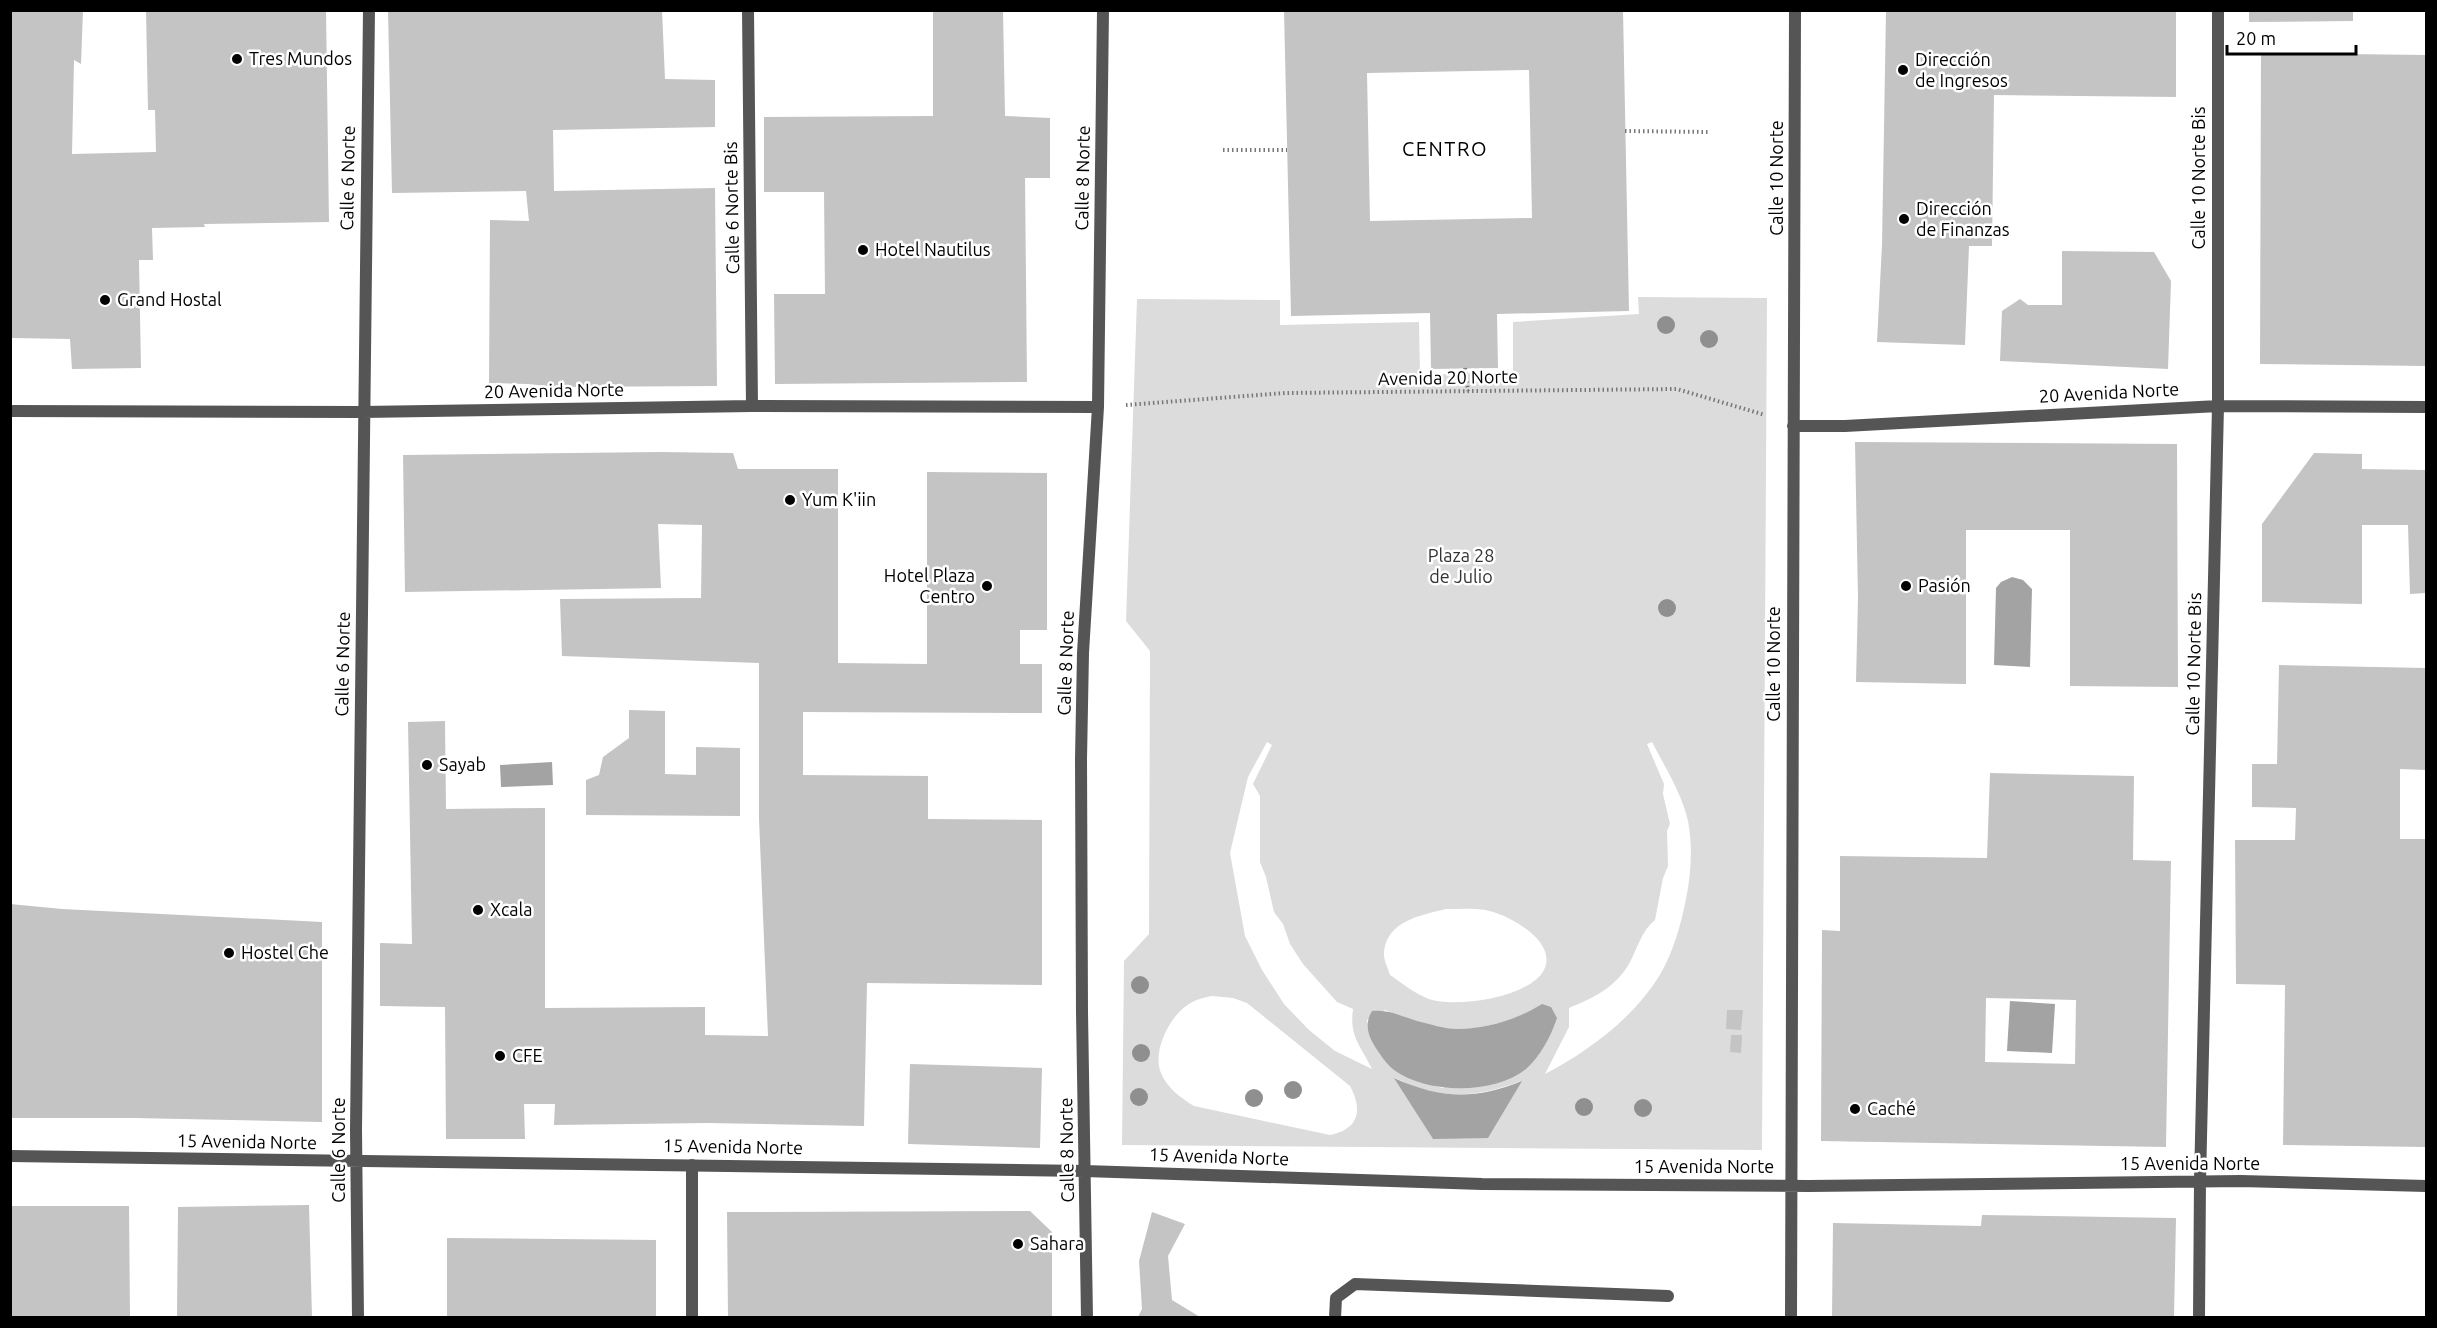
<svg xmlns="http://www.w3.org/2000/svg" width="2437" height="1328" viewBox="0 0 2437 1328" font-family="Ubuntu,sans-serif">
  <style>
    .green { fill: #dcdcdc; fill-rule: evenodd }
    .water { fill: #a3a3a3 }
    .building { fill: #c4c4c4; fill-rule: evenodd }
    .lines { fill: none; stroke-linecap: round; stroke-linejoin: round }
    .path { stroke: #777; stroke-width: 4; stroke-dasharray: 1.5 3; stroke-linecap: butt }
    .service { stroke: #555; stroke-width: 12 }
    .pedestrian { stroke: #555; stroke-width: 12 }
    .minor { stroke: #555; stroke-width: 12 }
    .tree { fill: #8f8f8f }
    .poi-dot { fill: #000; stroke: #fff; stroke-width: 2 }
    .labels { text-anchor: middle; stroke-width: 5; stroke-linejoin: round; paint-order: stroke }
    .poi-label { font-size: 18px; fill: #000; stroke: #fff; text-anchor: start }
    .street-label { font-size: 18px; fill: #000; stroke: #fff }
    .park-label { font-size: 18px; fill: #333; stroke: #fff }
    .neighbourhood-label { font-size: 20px; letter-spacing: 1.5px; fill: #000; stroke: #fff }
  </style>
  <rect width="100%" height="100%" fill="#fff"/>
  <!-- green -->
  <path class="green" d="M 1638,297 L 1767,298 L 1762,1150 L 1122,1145 L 1124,961 L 1149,934 L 1150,651 L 1126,621 L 1137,299 L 1280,300 L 1280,325 L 1419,322 L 1420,375 L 1513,372 L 1513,322 L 1639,314 ZM 1267,742 L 1272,745 L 1253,784 L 1260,796 L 1260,862 L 1266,877 L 1274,912 L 1283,924 L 1290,944 L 1303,964 L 1337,1002 L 1353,1009 C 1349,1037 1361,1046 1372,1069 L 1335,1051 L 1309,1030 L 1284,1004 L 1262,970 L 1245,936 L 1230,853 L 1248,777 ZM 1652,742 C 1665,767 1682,794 1688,821 C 1693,847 1691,874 1686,899 C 1681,924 1674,950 1661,973 C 1635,1017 1589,1051 1545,1074 L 1569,1027 L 1569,1008 C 1593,998 1615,988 1629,964 C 1637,950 1641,931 1655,920 L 1663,878 L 1668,866 L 1667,831 L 1670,824 L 1663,794 L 1664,784 L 1647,744 ZM 1446,909 C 1463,909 1481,907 1496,913 C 1517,920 1557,944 1544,970 C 1529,998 1456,1008 1429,999 C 1415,994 1402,983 1390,975 C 1388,968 1383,959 1384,952 C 1387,921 1421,915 1446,909 ZM 1212,996 L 1233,998 L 1247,1003 L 1350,1086 C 1363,1110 1359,1129 1330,1135 L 1194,1106 C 1181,1098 1167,1088 1161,1073 C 1152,1052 1169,1018 1186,1006 C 1194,1000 1202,998 1212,996 ZM 1542,1004 L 1443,1088 C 1408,1079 1371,1060 1367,1020 L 1385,1010 C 1407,1018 1433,1029 1457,1029 C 1484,1030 1520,1019 1542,1004 ZM 1395,1078 C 1403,1081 1412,1087 1421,1089 C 1456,1099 1487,1094 1521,1081 L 1433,1139 Z"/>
  <!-- water -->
  <path class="water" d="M 2012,577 L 2023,580 L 2032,589 L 2030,667 L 1994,665 L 1996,588 L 2001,582 Z
    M 552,762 L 553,785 L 501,787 L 500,765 Z
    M 2010,1001 L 2055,1004 L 2052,1053 L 2007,1051 Z
    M 1542,1004 L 1551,1007 L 1557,1018 C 1551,1036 1540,1057 1526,1069 C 1494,1095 1427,1094 1394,1070 C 1387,1065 1379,1053 1374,1045 C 1367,1033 1365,1023 1372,1011 C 1389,1009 1401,1016 1417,1021 C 1430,1024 1444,1029 1458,1029 C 1486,1029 1518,1019 1542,1004 Z
    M 1394,1078 C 1441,1099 1474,1100 1522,1081 L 1488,1138 L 1433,1139 Z"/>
  <!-- building -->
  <path class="building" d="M 10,10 L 83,10 L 81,64 L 74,60 L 72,154 L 156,152 L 155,110 L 148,110 L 146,10 L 326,10 L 329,222 L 204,224 L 205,227 L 152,228 L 153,260 L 139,260 L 141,368 L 72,369 L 70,339 L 10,338 Z
    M 388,10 L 662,10 L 665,79 L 715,80 L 715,127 L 553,130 L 554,191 L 715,188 L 717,386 L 556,387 L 528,384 L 489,383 L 490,220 L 529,221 L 526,191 L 392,193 Z
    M 933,10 L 1003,10 L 1005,116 L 1050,118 L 1050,178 L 1025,178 L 1027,382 L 775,384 L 774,294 L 825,294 L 824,192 L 764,192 L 764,117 L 933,116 Z
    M 1284,10 L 1623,10 L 1629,311 L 1497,314 L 1498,368 L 1431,369 L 1430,313 L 1291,316 ZM 1529,70 L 1532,218 L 1370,221 L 1367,73 Z
    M 1886,10 L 2176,10 L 2176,97 L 1994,95 L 1992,246 L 1969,246 L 1965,345 L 1877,342 L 1882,245 Z
    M 2249,10 L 2353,10 L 2353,21 L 2249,22 Z
    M 2261,53 L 2426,55 L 2426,366 L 2260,364 Z
    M 2062,251 L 2154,252 L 2171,281 L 2168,369 L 2000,361 L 2002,311 L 2020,299 L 2028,305 L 2062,305 Z
    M 1855,442 L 2177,444 L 2178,687 L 2070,686 L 2070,530 L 1966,530 L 1966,684 L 1856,682 L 1858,598 Z
    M 659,452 L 733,453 L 738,469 L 838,469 L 838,663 L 927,664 L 927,472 L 1047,473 L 1047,630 L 1020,630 L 1020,664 L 1042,664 L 1042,713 L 803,712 L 803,775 L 928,776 L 928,819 L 1042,820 L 1042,985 L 867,983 L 864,1126 L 707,1123 L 554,1125 L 555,1104 L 524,1104 L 525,1139 L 446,1139 L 445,1007 L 380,1006 L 380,943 L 412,944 L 408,722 L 445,721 L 446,809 L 545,808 L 545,1008 L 705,1007 L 705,1035 L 768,1036 L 759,819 L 759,663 L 562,656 L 560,599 L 701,598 L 702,525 L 658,524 L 661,588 L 405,592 L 403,455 Z
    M 2314,453 L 2362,454 L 2362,469 L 2426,470 L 2426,593 L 2410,594 L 2408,525 L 2362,525 L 2362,604 L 2262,602 L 2262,524 Z
    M 2279,665 L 2426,668 L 2426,770 L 2400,769 L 2400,839 L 2426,839 L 2426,1147 L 2283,1145 L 2285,985 L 2236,984 L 2235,840 L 2295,840 L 2296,808 L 2252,807 L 2252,764 L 2277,764 Z
    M 629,710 L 665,711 L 665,774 L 696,775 L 696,747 L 740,748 L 740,816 L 586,815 L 586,780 L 599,775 L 603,757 L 629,738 Z
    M 1990,773 L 2134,776 L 2133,860 L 2171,861 L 2166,1147 L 1821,1141 L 1822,930 L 1840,931 L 1840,856 L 1987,858 ZM 1986,998 L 2076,1000 L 2075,1064 L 1985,1062 Z
    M 10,904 L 62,909 L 322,922 L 322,1122 L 134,1118 L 10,1118 Z
    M 1727,1010 L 1743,1010 L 1741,1030 L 1726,1029 Z
    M 1731,1035 L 1742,1035 L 1741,1053 L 1730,1052 Z
    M 910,1064 L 1042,1068 L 1040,1148 L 908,1144 Z
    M 309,1205 L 312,1317 L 177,1317 L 178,1207 Z
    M 10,1206 L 129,1206 L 130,1317 L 10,1317 Z
    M 1030,1211 L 1052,1232 L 1052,1317 L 728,1317 L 727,1212 Z
    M 1152,1212 L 1185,1224 L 1168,1256 L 1172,1300 L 1200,1317 L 1138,1317 L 1142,1309 L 1139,1261 Z
    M 1982,1215 L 2176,1218 L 2174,1317 L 1832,1317 L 1833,1223 L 1981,1226 Z
    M 447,1238 L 656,1240 L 656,1317 L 447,1317 Z"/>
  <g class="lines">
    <!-- path -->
    <path class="path" d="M 1625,131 L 1709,132
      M 1223,150 L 1287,150
      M 1465,368 L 1468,391
      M 1126,405 L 1285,393 L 1677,389 L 1765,415"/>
    <!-- service -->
    <path class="service" d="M 1335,1318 L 1336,1298 L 1355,1284 L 1668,1296"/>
    <!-- pedestrian -->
    <path class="pedestrian" d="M 692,1165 L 692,1318"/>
    <!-- minor -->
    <path class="minor" d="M 748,10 L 752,406
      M 10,411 L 363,412 L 752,406 L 1098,407
      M 1793,426 L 1845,426 L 2218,406 L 2426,407
      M 10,1156 L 1085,1171 L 1482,1184 L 1809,1186 L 2241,1181 L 2426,1186
      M 358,1318 L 356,1130 L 369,10
      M 1087,1318 L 1082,1012 L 1081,759 L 1083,653 L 1098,407 L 1103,10
      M 1791,1318 L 1795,10
      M 2199,1318 L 2200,1181 L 2218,406 L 2218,10"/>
  </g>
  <!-- trees -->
  <g class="tree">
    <circle cx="1666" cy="325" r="9"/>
    <circle cx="1709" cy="339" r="9"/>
    <circle cx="1667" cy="608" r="9"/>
    <circle cx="1140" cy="985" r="9"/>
    <circle cx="1141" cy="1053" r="9"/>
    <circle cx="1293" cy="1090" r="9"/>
    <circle cx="1139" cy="1097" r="9"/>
    <circle cx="1254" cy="1098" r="9"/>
    <circle cx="1584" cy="1107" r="9"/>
    <circle cx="1643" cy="1108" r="9"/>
  </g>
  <!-- markers -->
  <g class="poi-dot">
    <circle cx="237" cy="59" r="6"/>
    <circle cx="1903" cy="70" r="6"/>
    <circle cx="1904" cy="219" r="6"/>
    <circle cx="863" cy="250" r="6"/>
    <circle cx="105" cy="300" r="6"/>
    <circle cx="790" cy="500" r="6"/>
    <circle cx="987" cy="586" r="6"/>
    <circle cx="1906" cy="586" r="6"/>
    <circle cx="427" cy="765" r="6"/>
    <circle cx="478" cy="910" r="6"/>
    <circle cx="229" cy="953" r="6"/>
    <circle cx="500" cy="1056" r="6"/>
    <circle cx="1855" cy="1109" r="6"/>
    <circle cx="1018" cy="1244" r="6"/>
  </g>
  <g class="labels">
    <!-- poi labels -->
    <g class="poi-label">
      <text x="249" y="65">Tres Mundos</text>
      <text x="1915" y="66">Dirección<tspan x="1915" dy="21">de Ingresos</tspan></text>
      <text x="1916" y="215">Dirección<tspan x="1916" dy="21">de Finanzas</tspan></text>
      <text x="875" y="256">Hotel Nautilus</text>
      <text x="117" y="306">Grand Hostal</text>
      <text x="802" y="506">Yum K'iin</text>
      <text x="975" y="582" text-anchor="end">Hotel Plaza<tspan x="975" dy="21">Centro</tspan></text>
      <text x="1918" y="592">Pasión</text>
      <text x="439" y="771">Sayab</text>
      <text x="490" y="916">Xcala</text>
      <text x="241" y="959">Hostel Che</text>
      <text x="512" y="1062">CFE</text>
      <text x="1867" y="1115">Caché</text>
      <text x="1030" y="1250">Sahara</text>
    </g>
    <!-- street labels -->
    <g class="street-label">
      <text transform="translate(348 178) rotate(-89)" y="6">Calle 6 Norte</text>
      <text transform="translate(1083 178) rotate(-89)" y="6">Calle 8 Norte</text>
      <text transform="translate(1777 178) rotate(-90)" y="6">Calle 10 Norte</text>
      <text transform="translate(2199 178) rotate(-90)" y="6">Calle 10 Norte Bis</text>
      <text transform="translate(732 208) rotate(-91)" y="6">Calle 6 Norte Bis</text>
      <text transform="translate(1448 378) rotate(-1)" y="6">Avenida 20 Norte</text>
      <text transform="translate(554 391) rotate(-1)" y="6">20 Avenida Norte</text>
      <text transform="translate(2109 393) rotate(-3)" y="6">20 Avenida Norte</text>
      <text transform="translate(1066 663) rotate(-88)" y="6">Calle 8 Norte</text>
      <text transform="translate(343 664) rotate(-89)" y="6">Calle 6 Norte</text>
      <text transform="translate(1774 664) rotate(-90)" y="6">Calle 10 Norte</text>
      <text transform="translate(2194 664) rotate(-89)" y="6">Calle 10 Norte Bis</text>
      <text transform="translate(247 1142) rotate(1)" y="6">15 Avenida Norte</text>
      <text transform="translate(733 1147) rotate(1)" y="6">15 Avenida Norte</text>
      <text transform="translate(339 1150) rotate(-90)" y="6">Calle 6 Norte</text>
      <text transform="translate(1067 1150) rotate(-91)" y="6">Calle 8 Norte</text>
      <text transform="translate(1219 1157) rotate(2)" y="6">15 Avenida Norte</text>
      <text x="2190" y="1170">15 Avenida Norte</text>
      <text x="1704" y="1173">15 Avenida Norte</text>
    </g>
    <!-- park labels -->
    <g class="park-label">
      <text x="1461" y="562">Plaza 28<tspan x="1461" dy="21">de Julio</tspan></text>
    </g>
    <!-- neighbourhood labels -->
    <g class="neighbourhood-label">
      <text x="1445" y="156">CENTRO</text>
    </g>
  </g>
  <!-- border -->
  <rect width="2437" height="1328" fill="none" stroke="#000000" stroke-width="24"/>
  <!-- scale -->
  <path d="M2227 45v9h129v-9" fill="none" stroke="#000000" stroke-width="3"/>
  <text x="2236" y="45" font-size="18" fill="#000000" stroke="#ffffff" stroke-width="4.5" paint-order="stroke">20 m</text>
</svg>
